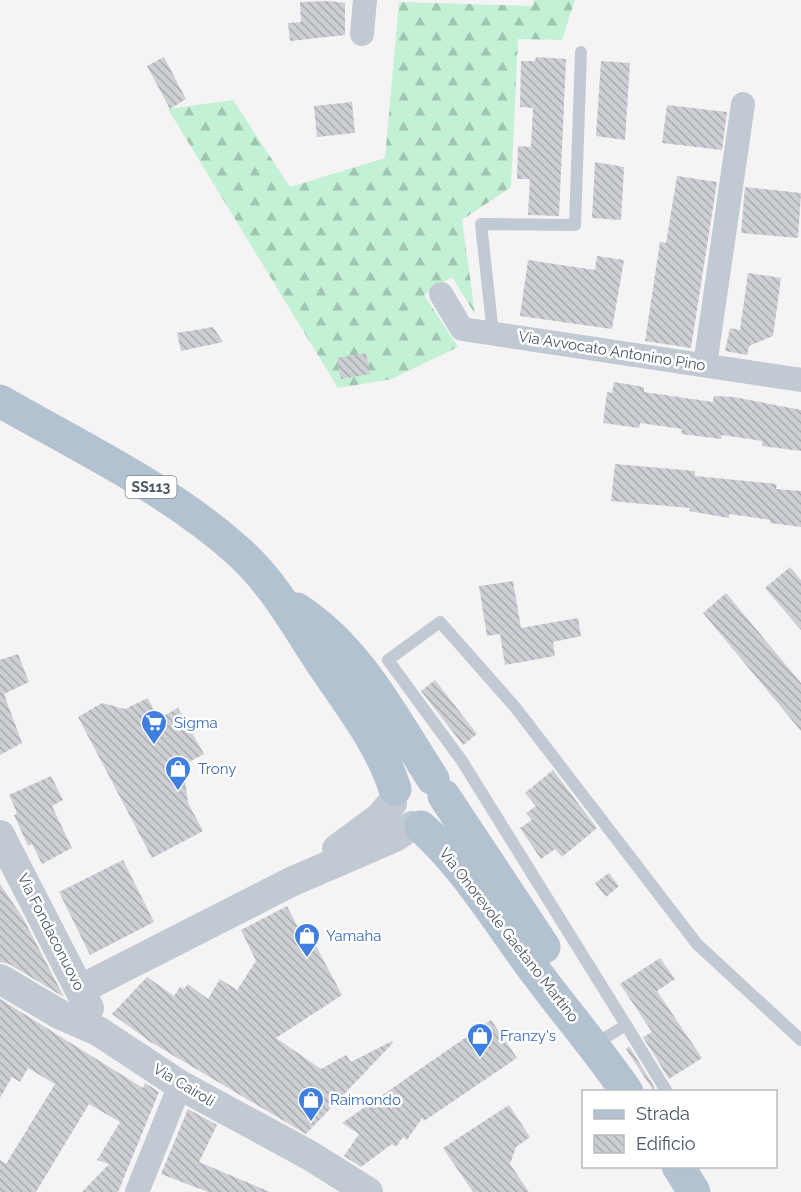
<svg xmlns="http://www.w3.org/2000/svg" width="801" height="1192" viewBox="0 0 801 1192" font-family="Raleway,sans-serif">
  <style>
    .forest { fill: url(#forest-firs) }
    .building { fill: url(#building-back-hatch) }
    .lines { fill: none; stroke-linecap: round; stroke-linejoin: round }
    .service { stroke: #c1cad2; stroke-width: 12 }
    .minor { stroke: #c1cad2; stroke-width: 24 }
    .tertiary { stroke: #c1cad2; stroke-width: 30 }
    .primary { stroke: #b3c2d1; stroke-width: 33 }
    .labels { text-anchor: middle; stroke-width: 5; stroke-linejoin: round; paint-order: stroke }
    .shield { fill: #fff; stroke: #808990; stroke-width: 1.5 }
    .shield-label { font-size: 14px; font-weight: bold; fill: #4a5661 }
    .street-label { font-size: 15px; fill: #4a5661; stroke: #fff }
    .shop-label { font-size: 15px; fill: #366cbe; stroke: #fff; text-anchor: start }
  </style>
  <defs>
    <pattern id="forest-firs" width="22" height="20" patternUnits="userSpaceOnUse" patternTransform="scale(1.5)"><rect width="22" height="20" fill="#c3f1d5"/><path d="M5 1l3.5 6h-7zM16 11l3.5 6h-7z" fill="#a0c6b0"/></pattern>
    <pattern id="building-back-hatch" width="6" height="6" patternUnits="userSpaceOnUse" patternTransform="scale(1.5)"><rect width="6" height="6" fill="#cdcfd5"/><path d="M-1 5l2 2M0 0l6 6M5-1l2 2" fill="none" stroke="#a8abb0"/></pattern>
  </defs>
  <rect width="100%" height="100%" fill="#f5f3f3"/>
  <!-- forest -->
  <path class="forest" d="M 534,0 L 575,0 L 562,40 L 518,39 L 511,187 L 462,220 L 475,314 L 452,277 L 424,295 L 458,347 L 392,379 L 338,388 L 168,109 L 233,100 L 290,187 L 385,158 L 399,2 L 533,6 Z"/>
  <!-- building -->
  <path class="building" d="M 328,1 L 345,3 L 345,35 L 290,41 L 288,23 L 301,22 L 300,2 Z
    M 164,57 L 186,99 L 170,109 L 147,66 Z
    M 536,57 L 566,59 L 559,216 L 528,215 L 530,179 L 517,179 L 518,146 L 531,147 L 533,108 L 520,107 L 521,61 L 535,61 Z
    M 601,61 L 630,63 L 625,140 L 596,136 Z
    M 352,102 L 355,133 L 317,137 L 314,106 Z
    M 667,105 L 727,112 L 722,150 L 662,143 Z
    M 595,162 L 624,167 L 621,220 L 592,218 Z
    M 677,176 L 717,182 L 691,348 L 645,341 L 660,242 L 666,243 Z
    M 745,187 L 801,193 L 798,238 L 741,233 Z
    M 597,256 L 624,260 L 612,329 L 520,316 L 528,260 L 595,270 Z
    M 748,273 L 781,278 L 773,336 L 749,346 L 747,355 L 725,351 L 730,328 L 740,330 Z
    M 213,327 L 223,342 L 181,351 L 177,333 Z
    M 366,353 L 370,374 L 341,379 L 337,358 Z
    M 614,382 L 644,387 L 644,392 L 713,402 L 714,396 L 734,397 L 801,410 L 801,451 L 762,446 L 762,441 L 722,435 L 721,439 L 681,434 L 682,429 L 640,423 L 639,428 L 603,423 L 607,392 L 612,393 Z
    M 615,464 L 695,471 L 695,476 L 777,484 L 776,489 L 801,491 L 801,527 L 770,523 L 770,520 L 729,514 L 729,518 L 689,511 L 690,508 L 611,501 Z
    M 790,567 L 801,580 L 801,630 L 765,588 Z
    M 513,581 L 521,628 L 578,618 L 581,636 L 553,642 L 555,656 L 505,665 L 500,634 L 487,636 L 479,586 Z
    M 726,593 L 801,683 L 801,731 L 703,613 Z
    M 18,654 L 29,682 L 4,694 L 22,743 L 0,755 L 0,660 Z
    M 435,680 L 477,734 L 463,745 L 421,691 Z
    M 148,698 L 158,719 L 178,708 L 204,754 L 183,765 L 188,803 L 203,831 L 152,858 L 78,717 L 102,703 L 125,709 Z
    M 553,770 L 597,828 L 562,857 L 555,849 L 541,859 L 520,828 L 532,820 L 526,813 L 536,806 L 525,793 Z
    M 51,776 L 63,800 L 52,806 L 72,848 L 42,864 L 32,844 L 28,846 L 14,815 L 17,813 L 9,795 Z
    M 123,860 L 154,922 L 90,955 L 59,892 Z
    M 609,873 L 619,886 L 606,897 L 595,883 Z
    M 0,884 L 23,918 L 64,997 L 9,964 L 0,962 Z
    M 287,906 L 309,949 L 316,946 L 342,995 L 276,1038 L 321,1069 L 346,1055 L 351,1062 L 392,1041 L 393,1043 L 306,1134 L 149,1041 L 112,1014 L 147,977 L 174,996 L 180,987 L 184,989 L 188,984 L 208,999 L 220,979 L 237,990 L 256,961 L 241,930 Z
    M 660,958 L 675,979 L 657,991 L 702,1058 L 669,1079 L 643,1037 L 652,1032 L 620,984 Z
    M 0,999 L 143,1088 L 145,1083 L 159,1092 L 118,1192 L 82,1192 L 109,1164 L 97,1160 L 120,1122 L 89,1104 L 36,1192 L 0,1192 L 0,1160 L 6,1164 L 55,1084 L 28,1068 L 20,1082 L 12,1077 L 0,1098 Z
    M 491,1020 L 517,1058 L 424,1121 L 422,1118 L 407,1140 L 403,1137 L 396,1147 L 392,1144 L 361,1167 L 344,1156 L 359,1134 L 342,1123 Z
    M 629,1046 L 655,1088 L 653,1090 L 626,1049 Z
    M 509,1105 L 530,1137 L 516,1147 L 510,1164 L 529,1192 L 473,1192 L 443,1148 Z
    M 188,1109 L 217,1125 L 199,1162 L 270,1192 L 208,1192 L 161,1174 Z"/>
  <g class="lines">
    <!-- service -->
    <path class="service" d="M 493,334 L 481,224 L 575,225 L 581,52
      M 626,1025 L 462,761 L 388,660 L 440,622 L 515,707 L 697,944 L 801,1040
      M 595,1044 L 626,1025 L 667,1092"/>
    <!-- minor -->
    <path class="minor" d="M 362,34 L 365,0
      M 441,294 L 462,329 L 801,380
      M 705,365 L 743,104
      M 137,1192 L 180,1085"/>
    <!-- tertiary -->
    <path class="tertiary" d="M 0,835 L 89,1008
      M 337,849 L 379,818 L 392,803
      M 0,979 L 61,1015 L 98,1031 L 180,1085 L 309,1155 L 368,1192
      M 81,989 L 291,882 L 395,837 L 412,826"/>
    <!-- primary -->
    <path class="primary" d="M 0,401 C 80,447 169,489 238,551 C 276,585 299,630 327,671 C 352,708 381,745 395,789
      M 297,609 C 359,649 394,719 433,779
      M 444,796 L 544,947
      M 421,827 C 468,869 500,925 538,975 C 567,1014 599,1051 627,1092
      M 678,1166 L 694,1192"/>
  </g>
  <!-- icons -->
  <defs>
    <symbol id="supermarket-pin" viewBox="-11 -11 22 30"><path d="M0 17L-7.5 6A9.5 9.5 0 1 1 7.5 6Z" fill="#3f7fe0" stroke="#fff"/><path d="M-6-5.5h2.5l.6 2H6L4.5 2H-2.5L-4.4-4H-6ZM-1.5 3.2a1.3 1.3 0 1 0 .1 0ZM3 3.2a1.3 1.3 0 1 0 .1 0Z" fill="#fff"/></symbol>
    <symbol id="shop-pin" viewBox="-11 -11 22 30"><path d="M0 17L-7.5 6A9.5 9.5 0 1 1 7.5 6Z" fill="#3f7fe0" stroke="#fff"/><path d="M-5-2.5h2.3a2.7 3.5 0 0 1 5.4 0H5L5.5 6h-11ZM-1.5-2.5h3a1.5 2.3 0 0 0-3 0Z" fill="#fff"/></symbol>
  </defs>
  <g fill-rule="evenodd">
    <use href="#supermarket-pin" x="139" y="708" width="30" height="40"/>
    <use href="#shop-pin" x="163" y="754" width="30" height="40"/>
    <use href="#shop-pin" x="292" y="921" width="30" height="40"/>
    <use href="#shop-pin" x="465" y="1021" width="30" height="40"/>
    <use href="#shop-pin" x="296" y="1085" width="30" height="40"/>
  </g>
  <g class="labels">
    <!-- shield labels -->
    <rect class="shield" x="125.5" y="476" width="51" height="22" rx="4.5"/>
    <g class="shield-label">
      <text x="151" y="492">SS113</text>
    </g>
    <!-- street labels -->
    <g class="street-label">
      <text transform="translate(612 351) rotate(9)" y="5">Via Avvocato Antonino Pino</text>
      <text transform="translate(51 932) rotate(63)" y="5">Via Fondaconuovo</text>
      <text transform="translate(509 935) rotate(52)" y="5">Via Onorevole Gaetano Martino</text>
      <text transform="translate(184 1085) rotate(31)" y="5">Via Cairoli</text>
    </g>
    <!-- shop labels -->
    <g class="shop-label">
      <text x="174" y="728">Sigma</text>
      <text x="198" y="774">Trony</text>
      <text x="326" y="941">Yamaha</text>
      <text x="500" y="1041">Franzy's</text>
      <text x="330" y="1105">Raimondo</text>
    </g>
  </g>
  <!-- legend -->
  <rect x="582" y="1090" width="195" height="78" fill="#ffffff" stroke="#b7bbc0" stroke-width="1.5"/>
  <rect x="594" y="1110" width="30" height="9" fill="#b3c2d1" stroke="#b7bbc0" stroke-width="1.5"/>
  <text x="636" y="1120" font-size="18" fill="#4a5661">Strada</text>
  <rect x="594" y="1135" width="30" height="18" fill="url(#building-back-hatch)" stroke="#b7bbc0" stroke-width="1.5"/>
  <text x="636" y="1150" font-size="18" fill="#4a5661">Edificio</text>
</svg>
